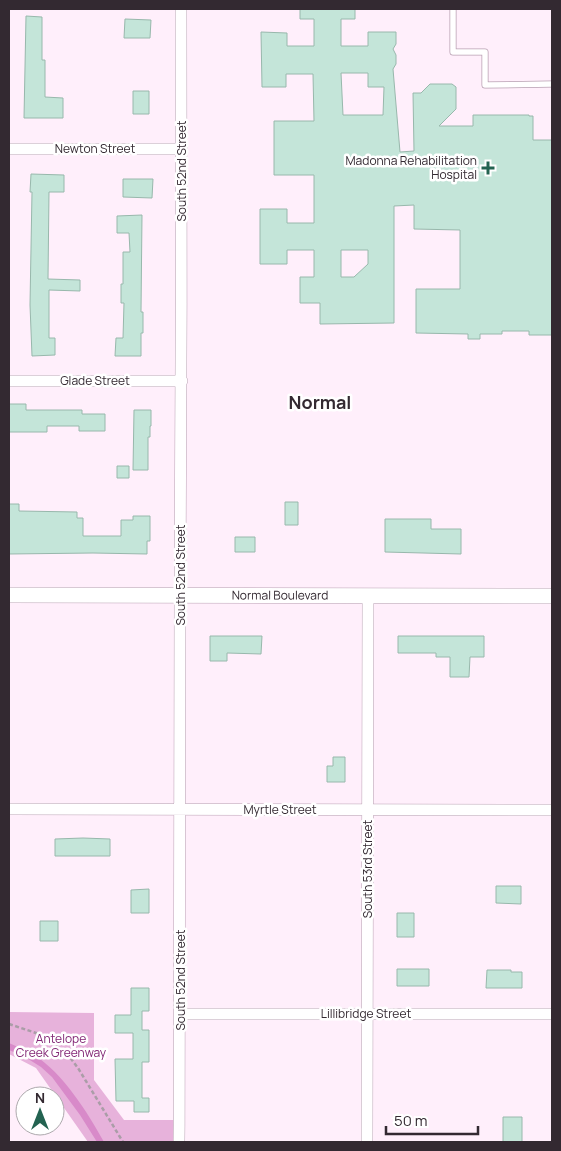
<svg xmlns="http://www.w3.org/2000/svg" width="561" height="1151" viewBox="0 0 561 1151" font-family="Manrope,sans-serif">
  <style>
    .green { fill: #e7b2db }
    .water { fill: #d88ac9 }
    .building { fill: #c4e5d9; stroke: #98b8ac; fill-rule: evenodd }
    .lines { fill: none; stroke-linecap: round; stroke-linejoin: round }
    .service-casing { stroke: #b8a0b2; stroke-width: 7 }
    .minor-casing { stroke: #b8a0b2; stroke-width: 12 }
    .secondary-casing { stroke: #b8a0b2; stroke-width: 16 }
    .path { stroke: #aa9da7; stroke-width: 2.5; stroke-dasharray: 4 2.5; stroke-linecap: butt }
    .service { stroke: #fff; stroke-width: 5.5 }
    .minor { stroke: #fff; stroke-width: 11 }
    .secondary { stroke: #fff; stroke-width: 15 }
    .poi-dot { fill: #236351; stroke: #fff; stroke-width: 2 }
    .labels { text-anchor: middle; stroke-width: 5; stroke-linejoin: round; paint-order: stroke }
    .street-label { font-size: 12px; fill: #332931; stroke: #fff }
    .poi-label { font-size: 12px; fill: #332931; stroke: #fff; text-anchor: end }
    .park-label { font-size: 12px; fill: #822775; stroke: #fff }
    .district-label { font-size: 18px; font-weight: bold; fill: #332931; stroke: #fff }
  </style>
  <rect width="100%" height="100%" fill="#ffeffb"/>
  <!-- green -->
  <path class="green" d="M 9,1012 L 94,1013 L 94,1080 L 124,1120 L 179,1120 L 179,1142 L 88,1142 L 36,1068 L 9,1054 Z"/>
  <!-- water -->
  <path class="water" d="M 9,1043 C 17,1047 26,1050 34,1055 C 63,1073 88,1113 104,1142 L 97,1142 L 80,1115 L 52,1077 L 41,1067 L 25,1057 L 9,1050 Z"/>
  <!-- building -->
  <path class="building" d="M 300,9 L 355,9 L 355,19 L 341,19 L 341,46 L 368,46 L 368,32 L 396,32 L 396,44 L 393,49 L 396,55 L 396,64 L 393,69 L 400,152 L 414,151 L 413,93 L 421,93 L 430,84 L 452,84 L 456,87 L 456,109 L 439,126 L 473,126 L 473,115 L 529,115 L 529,116 L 533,116 L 533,140 L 552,140 L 552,335 L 529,335 L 529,331 L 502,331 L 502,334 L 480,334 L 480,339 L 468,339 L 468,334 L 416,333 L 416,289 L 460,289 L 460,230 L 414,229 L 414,205 L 394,206 L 394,323 L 320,324 L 320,303 L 300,303 L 300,277 L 314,277 L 314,250 L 287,250 L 287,264 L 260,264 L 260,209 L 287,209 L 287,223 L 314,223 L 314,175 L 274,175 L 274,121 L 314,121 L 313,74 L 286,74 L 286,87 L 262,87 L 261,32 L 287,33 L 287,46 L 314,46 L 314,19 L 300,19 ZM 341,73 L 368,73 L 368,87 L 384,87 L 383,115 L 343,115 ZM 341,250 L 368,250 L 368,264 L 354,277 L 341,277 Z
    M 26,16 L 42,17 L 42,60 L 45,60 L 45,97 L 63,98 L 63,118 L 24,118 Z
    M 125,19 L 151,20 L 150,38 L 124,38 Z
    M 133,91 L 149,91 L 149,114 L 133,114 Z
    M 31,174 L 64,175 L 64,192 L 49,192 L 48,279 L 80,280 L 80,291 L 49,290 L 49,338 L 55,338 L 55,355 L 32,356 L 30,305 L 32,192 L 30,192 Z
    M 123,179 L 153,179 L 152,198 L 123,197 Z
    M 142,215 L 141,312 L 143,312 L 143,333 L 141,333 L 141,356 L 115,356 L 116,338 L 123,338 L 124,303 L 121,303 L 121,284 L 123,284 L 123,252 L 130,252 L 129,233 L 117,233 L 117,216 Z
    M 9,404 L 26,404 L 26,410 L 82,410 L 82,414 L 105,414 L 105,431 L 79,431 L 79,426 L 47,426 L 47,432 L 9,432 Z
    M 134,410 L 151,410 L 151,426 L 150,426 L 150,437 L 148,437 L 148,470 L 133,470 Z
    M 117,466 L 129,466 L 129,478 L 117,478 Z
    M 285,502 L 298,502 L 298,525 L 285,525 Z
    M 9,504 L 19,504 L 19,511 L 77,512 L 77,518 L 83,518 L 83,536 L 121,536 L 121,520 L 133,520 L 133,516 L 150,516 L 150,541 L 147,541 L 147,554 L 93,553 L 9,554 Z
    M 385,519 L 431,519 L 431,529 L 461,529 L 461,554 L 385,552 Z
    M 235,537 L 255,537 L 255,552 L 235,552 Z
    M 210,636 L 262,636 L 261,654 L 227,653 L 227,661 L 210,661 Z
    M 398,636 L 484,636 L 484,657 L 470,657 L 469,677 L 450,677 L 450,657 L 436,657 L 436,653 L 398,653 Z
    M 333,757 L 345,757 L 345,782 L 327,782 L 327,766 L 333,766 Z
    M 83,838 L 110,839 L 110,856 L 55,856 L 55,839 Z
    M 496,886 L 521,886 L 521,904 L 496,903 Z
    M 149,889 L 149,913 L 131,913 L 131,890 Z
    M 397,913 L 414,913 L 414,937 L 397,937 Z
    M 40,921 L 58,921 L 58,941 L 40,941 Z
    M 397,969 L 429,969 L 429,986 L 397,986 Z
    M 487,970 L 511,970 L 511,972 L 522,972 L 522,988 L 486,988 Z
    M 131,988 L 149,988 L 149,1011 L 142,1011 L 142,1030 L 149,1030 L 149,1062 L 142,1062 L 142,1098 L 149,1098 L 149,1112 L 134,1112 L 134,1101 L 116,1101 L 115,1059 L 133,1059 L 133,1033 L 115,1033 L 115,1015 L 131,1015 Z
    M 503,1117 L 522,1117 L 522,1142 L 503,1142 Z"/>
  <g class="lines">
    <defs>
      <path id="service" d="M 453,9 L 453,52 L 485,52 L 485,85 L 552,84"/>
      <path id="minor" d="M 9,149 L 182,149
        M 9,381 L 182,381
        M 9,809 L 552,810
        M 181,1014 L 552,1014
        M 179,1142 C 181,960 180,778 180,595 C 181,400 182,204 181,9
        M 367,1142 L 368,595"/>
      <g id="secondary">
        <path id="s1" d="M 9,595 L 552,596"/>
      </g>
    </defs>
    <!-- service casing -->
    <use href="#service" class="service-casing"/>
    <!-- minor casing -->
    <use href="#minor" class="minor-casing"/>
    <!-- secondary casing -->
    <use href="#secondary" class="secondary-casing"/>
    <!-- path -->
    <path class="path" d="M 9,1024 L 42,1035 L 69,1056 L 78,1068 L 123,1142"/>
    <!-- service -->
    <use href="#service" class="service"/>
    <!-- minor -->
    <use href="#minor" class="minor"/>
    <!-- secondary -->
    <use href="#secondary" class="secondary"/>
  </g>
  <!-- markers -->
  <path class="poi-dot" d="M485.5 160.5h5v5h5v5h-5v5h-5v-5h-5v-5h5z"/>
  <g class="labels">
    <!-- street labels -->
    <g class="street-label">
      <text x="95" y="153">Newton Street</text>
      <text transform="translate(182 171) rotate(-90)" y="4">South 52nd Street</text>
      <text x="95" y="385">Glade Street</text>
      <text transform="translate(181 575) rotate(-90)" y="4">South 52nd Street</text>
      <text dy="4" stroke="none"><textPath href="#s1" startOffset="271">Normal Boulevard</textPath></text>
      <text x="280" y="814">Myrtle Street</text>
      <text transform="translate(368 869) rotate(-90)" y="4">South 53rd Street</text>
      <text transform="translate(181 980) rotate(-90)" y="4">South 52nd Street</text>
      <text x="366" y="1018">Lillibridge Street</text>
    </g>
    <!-- poi labels -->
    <g class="poi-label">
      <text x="477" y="165">Madonna Rehabilitation<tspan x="477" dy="14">Hospital</tspan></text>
    </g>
    <!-- park labels -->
    <g class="park-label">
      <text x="61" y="1043">Antelope<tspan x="61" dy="14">Creek Greenway</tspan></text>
    </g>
    <!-- district labels -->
    <g class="district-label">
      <text x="320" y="409">Normal</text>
    </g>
  </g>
  <!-- border -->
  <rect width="561" height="1151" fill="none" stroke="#332931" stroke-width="20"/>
  <!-- north arrow -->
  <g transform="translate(40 1111)"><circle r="24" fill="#ffffff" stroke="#ada9ad"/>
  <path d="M0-4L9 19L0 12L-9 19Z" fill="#236351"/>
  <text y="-8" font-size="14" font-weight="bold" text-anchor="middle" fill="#332931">N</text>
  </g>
  <!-- scale -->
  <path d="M386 1126v8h92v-8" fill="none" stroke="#332931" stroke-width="2.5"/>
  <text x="394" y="1126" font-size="15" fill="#332931" stroke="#ffffff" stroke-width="4" paint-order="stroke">50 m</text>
</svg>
